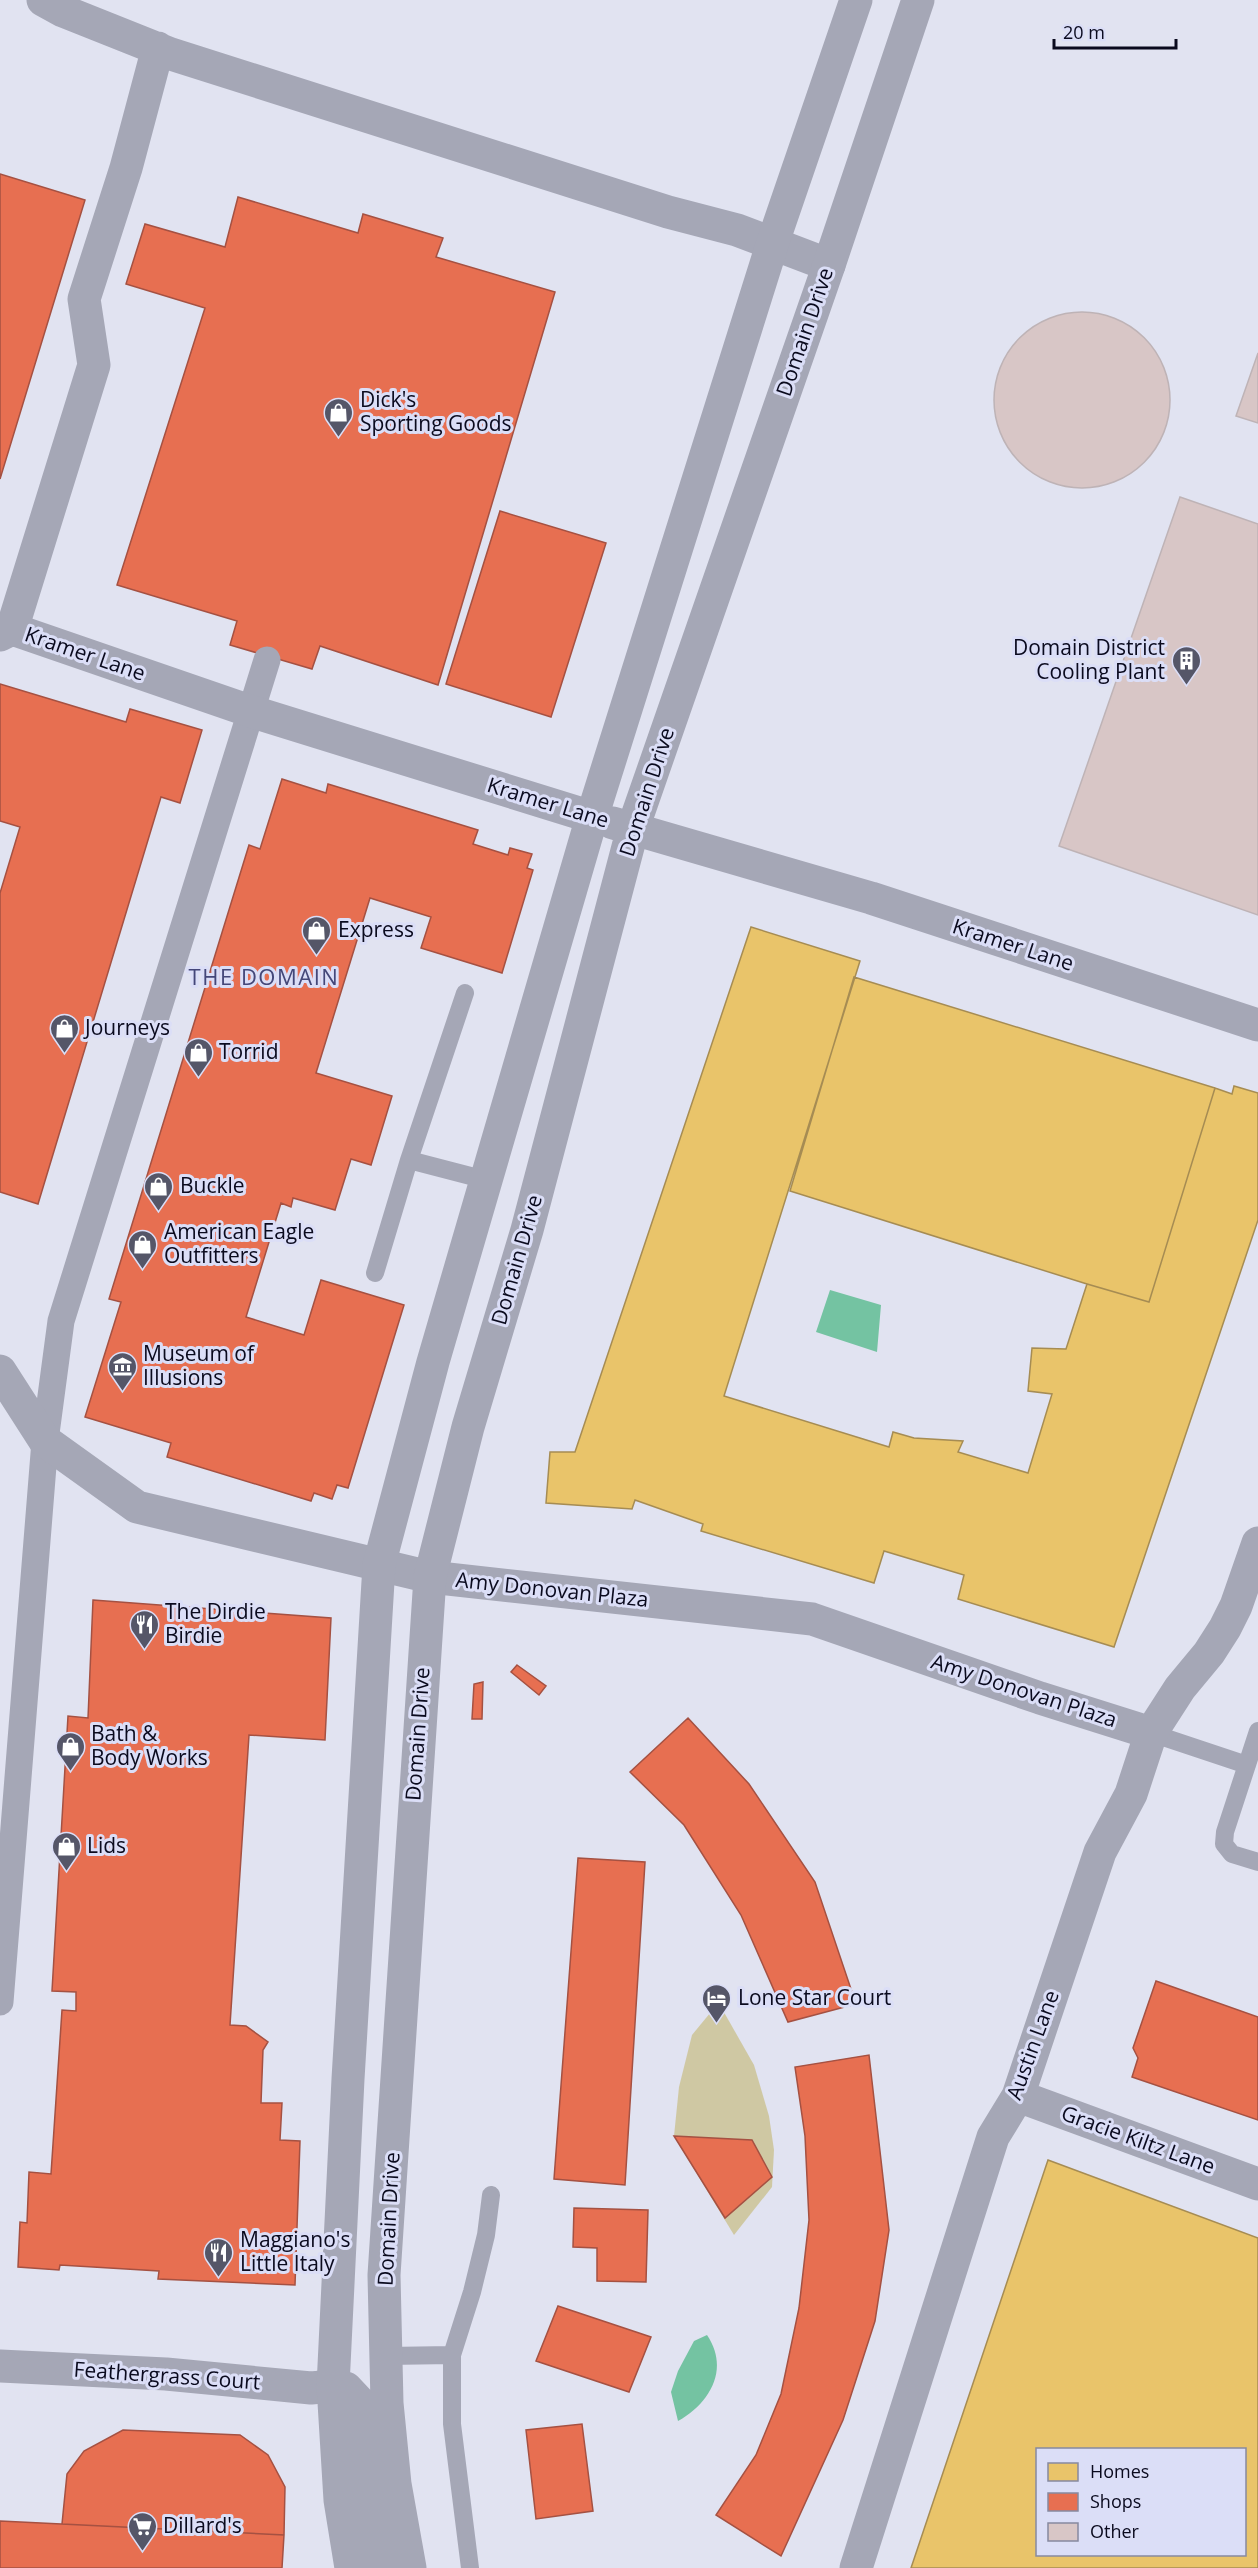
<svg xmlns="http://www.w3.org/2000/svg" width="1258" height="2568" viewBox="0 0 1258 2568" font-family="'Open Sans',sans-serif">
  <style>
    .green { fill: #cfc8a3 }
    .water { fill: #74c3a2 }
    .homes { fill: #e9c46a; stroke: #a68c53; stroke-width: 1.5; fill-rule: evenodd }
    .shops { fill: #e76f51; stroke: #a55142; stroke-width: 1.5 }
    .building { fill: #d8c6c6; stroke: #beb3b6; stroke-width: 1.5 }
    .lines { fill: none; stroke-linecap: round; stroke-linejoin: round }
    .service { stroke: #a5a7b6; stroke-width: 18 }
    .pedestrian { stroke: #a5a7b6; stroke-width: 27 }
    .minor { stroke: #a5a7b6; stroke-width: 33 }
    .tertiary { stroke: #a5a7b6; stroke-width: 33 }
    .labels { text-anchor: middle; stroke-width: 6; stroke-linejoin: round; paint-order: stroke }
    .street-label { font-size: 21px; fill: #0a0a1e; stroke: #dbdef7 }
    .poi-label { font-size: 21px; fill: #0a0a1e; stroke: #dbdef7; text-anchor: start }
    .neighbourhood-label { font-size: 22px; letter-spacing: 1.5px; fill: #444779; stroke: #dbdef7 }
  </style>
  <rect width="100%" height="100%" fill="#e1e3f1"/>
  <!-- green -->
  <path class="green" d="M 715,2007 L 721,2007 L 754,2065 L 769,2116 L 774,2150 L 772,2187 L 734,2235 L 674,2136 L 679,2087 L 692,2035 Z"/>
  <!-- water -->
  <path class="water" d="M 830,1290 L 881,1305 L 877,1352 L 816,1332 Z
    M 707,2335 C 730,2369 710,2403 678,2421 L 671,2392 L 678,2371 L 694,2341 Z"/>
  <!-- homes -->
  <path class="homes" d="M 751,927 L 860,961 L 724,1396 L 889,1447 L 893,1432 L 914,1438 L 963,1441 L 958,1452 L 1028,1473 L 1052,1394 L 1028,1391 L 1032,1348 L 1066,1349 L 1087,1284 L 1149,1302 L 1215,1088 L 1232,1094 L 1234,1086 L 1258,1093 L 1258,1220 L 1114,1647 L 958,1599 L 964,1575 L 884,1551 L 874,1583 L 701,1531 L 703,1524 L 635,1500 L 632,1509 L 546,1503 L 550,1452 L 575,1452 Z
    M 854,977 L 1215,1088 L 1149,1302 L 1087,1284 L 790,1191 Z
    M 1048,2160 L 1258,2238 L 1258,2568 L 911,2568 ZM 1038,2450 L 1244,2450 L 1244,2554 L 1038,2554 Z"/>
  <!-- shops -->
  <path class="shops" d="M 0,174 L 85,200 L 0,479 Z
    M 238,197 L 358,233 L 363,214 L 443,238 L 436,257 L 555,292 L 438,685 L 320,646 L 312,669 L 230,645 L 237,621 L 117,585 L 205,308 L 126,284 L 145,224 L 225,247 Z
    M 500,511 L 606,543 L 551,717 L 446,684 Z
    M 0,684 L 126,722 L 130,709 L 202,730 L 180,803 L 161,797 L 38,1204 L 0,1192 L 0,893 L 20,827 L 0,821 Z
    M 282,779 L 326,793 L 328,784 L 478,830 L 473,844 L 508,855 L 510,848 L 532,854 L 527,868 L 533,870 L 502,973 L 421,948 L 431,917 L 370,898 L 316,1073 L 392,1096 L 371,1165 L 351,1159 L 335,1210 L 293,1198 L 291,1207 L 281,1203 L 246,1317 L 304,1335 L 321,1280 L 404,1305 L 348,1488 L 337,1485 L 332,1499 L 314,1493 L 311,1501 L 167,1457 L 171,1443 L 85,1417 L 121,1302 L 109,1299 L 249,845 L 260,849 Z
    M 93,1600 L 331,1618 L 325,1740 L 249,1735 L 230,2025 L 246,2026 L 268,2042 L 263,2050 L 261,2103 L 282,2103 L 280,2140 L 300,2141 L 295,2285 L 158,2279 L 159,2271 L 60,2265 L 59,2270 L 18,2267 L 20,2222 L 27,2223 L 29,2172 L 51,2174 L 62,2010 L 76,2011 L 76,1992 L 52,1991 L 68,1716 L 88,1718 Z
    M 517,1665 L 546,1686 L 539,1695 L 511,1672 Z
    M 483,1682 L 482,1719 L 472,1719 L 474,1684 Z
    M 688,1718 L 749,1784 L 815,1882 L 856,2004 L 788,2022 L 741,1915 L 684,1825 L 630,1772 Z
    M 578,1858 L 645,1862 L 625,2185 L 554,2179 Z
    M 1156,1981 L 1258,2017 L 1258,2120 L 1132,2077 L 1138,2058 L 1133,2048 Z
    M 869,2055 L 889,2230 L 875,2321 L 843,2420 L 781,2556 L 716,2515 L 756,2455 L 781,2394 L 799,2308 L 809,2220 L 805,2136 L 795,2067 Z
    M 674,2136 L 752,2140 L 772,2177 L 725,2218 Z
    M 574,2208 L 648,2210 L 646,2282 L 597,2281 L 597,2248 L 573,2247 Z
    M 558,2306 L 651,2337 L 629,2392 L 536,2361 Z
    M 582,2424 L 593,2511 L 536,2519 L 526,2430 Z
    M 123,2430 L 240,2435 L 268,2455 L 285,2487 L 284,2535 L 62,2524 L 67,2474 L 84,2451 Z
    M 0,2521 L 284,2535 L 282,2568 L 0,2568 Z"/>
  <!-- building -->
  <path class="building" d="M994 400a88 88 0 1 1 176 0a88 88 0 1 1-176 0Z
    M 1258,353 L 1258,423 L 1236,416 Z
    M 1180,497 L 1258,524 L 1258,915 L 1059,846 Z"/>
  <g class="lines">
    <!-- service -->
    <path class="service" d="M 409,1160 L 486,1180
      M 375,1273 L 409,1160 L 465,993
      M 1258,1731 L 1225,1832 L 1224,1844 L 1232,1854 L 1258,1862
      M 1151,1733 L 1247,1765
      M 386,2356 L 452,2355
      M 470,2568 L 452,2424 L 452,2355 L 472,2292 L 486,2235 L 491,2195"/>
    <!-- pedestrian -->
    <path class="pedestrian" d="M 0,2002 L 45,1441 L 61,1321 L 267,660"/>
    <!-- minor -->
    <path class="minor" d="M 43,0 L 63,11 L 171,54 L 668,212 L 737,230 L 829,265
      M 12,629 L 250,711 L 592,817
      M 0,635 L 12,629 L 94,365 L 84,299 L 126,168 L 158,48
      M 0,1371 L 45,1441 L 137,1507 L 430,1577 L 812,1619 L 1040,1698 L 1151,1733
      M 1018,2096 L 1258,2184
      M 0,2366 L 166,2374 L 311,2388 L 333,2386
      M 856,2568 L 993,2137 L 1018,2096 L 1100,1852 L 1131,1794 L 1151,1733 L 1180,1688 L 1209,1653 L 1225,1628 L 1236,1606 L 1258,1543"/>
    <!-- tertiary -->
    <path class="tertiary" d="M 613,823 L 871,898 L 1258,1025
      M 333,2386 L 346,2388 L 361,2404 L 364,2447 L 382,2568
      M 351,2568 L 340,2500 L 333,2386 L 348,2079 L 379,1565 L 433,1362 L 592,817 L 772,245 L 856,0
      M 410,2568 L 395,2484 L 387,2403 L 384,2275 L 430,1577 L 468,1427 L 527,1230 L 633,828 L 829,265 L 918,0"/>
  </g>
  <!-- icons -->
  <defs>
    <symbol id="shop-pin" viewBox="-11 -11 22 30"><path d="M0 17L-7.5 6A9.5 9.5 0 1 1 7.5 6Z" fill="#555668" stroke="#dbdef7"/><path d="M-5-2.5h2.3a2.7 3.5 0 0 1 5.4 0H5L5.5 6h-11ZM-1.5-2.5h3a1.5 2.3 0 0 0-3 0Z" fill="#fff"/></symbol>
    <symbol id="building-pin" viewBox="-11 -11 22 30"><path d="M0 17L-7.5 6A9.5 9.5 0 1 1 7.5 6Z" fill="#555668" stroke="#dbdef7"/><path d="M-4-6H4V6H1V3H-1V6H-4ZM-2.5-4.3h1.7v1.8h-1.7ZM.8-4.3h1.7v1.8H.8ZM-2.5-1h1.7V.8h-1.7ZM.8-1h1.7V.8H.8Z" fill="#fff"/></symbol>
    <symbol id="museum-pin" viewBox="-11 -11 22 30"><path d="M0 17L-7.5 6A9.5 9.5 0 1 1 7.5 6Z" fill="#555668" stroke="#dbdef7"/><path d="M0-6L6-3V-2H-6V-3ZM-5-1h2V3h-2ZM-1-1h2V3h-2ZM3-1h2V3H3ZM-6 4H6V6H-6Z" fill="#fff"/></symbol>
    <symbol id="restaurant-pin" viewBox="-11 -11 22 30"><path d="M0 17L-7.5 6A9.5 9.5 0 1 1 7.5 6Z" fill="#555668" stroke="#dbdef7"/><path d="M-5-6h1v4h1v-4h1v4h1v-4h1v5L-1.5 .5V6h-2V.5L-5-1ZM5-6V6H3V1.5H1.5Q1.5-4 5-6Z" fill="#fff"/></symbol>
    <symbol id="hotel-pin" viewBox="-11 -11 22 30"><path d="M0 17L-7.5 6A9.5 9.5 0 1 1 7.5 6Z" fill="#555668" stroke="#dbdef7"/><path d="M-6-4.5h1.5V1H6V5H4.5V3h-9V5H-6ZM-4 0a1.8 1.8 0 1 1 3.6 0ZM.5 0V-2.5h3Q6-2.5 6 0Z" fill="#fff"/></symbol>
    <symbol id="supermarket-pin" viewBox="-11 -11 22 30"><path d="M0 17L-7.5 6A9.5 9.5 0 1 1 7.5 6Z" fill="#555668" stroke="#dbdef7"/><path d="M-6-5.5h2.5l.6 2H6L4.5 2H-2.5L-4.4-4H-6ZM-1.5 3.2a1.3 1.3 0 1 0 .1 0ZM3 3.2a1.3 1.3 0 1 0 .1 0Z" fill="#fff"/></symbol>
  </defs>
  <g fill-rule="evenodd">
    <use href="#shop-pin" x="322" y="396" width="33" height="45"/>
    <use href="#building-pin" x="1170" y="644" width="33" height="45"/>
    <use href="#shop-pin" x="300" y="914" width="33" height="45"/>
    <use href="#shop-pin" x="48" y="1012" width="33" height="45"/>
    <use href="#shop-pin" x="182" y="1036" width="33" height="45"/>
    <use href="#shop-pin" x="142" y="1170" width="33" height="45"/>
    <use href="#shop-pin" x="126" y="1228" width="33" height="45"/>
    <use href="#museum-pin" x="106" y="1350" width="33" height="45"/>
    <use href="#restaurant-pin" x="128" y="1608" width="33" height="45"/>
    <use href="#shop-pin" x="54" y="1730" width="33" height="45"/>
    <use href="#shop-pin" x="50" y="1830" width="33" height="45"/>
    <use href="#hotel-pin" x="700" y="1982" width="33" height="45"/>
    <use href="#restaurant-pin" x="202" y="2236" width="33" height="45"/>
    <use href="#supermarket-pin" x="126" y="2510" width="33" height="45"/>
  </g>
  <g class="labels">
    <!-- street labels -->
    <g class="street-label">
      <text transform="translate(805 332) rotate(-71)" y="7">Domain Drive</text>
      <text transform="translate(85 654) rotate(19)" y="7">Kramer Lane</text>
      <text transform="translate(647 792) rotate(-72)" y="7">Domain Drive</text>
      <text transform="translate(548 803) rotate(17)" y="7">Kramer Lane</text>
      <text transform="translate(1013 945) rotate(18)" y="7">Kramer Lane</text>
      <text transform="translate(517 1260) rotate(-74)" y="7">Domain Drive</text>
      <text transform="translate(552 1590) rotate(6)" y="7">Amy Donovan Plaza</text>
      <text transform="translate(1024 1691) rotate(18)" y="7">Amy Donovan Plaza</text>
      <text transform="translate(418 1734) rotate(-86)" y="7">Domain Drive</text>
      <text transform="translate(1033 2045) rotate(-70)" y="7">Austin Lane</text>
      <text transform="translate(1138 2140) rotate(20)" y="7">Gracie Kiltz Lane</text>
      <text transform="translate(389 2219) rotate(-87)" y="7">Domain Drive</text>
      <text transform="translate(167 2376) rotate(4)" y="7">Feathergrass Court</text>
    </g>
    <!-- poi labels -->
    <g class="poi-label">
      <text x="360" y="407">Dick's<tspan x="360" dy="24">Sporting Goods</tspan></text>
      <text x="1165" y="655" text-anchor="end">Domain District<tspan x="1165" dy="24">Cooling Plant</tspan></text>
      <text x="338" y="937">Express</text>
      <text x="85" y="1035">Journeys</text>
      <text x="219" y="1059">Torrid</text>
      <text x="180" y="1193">Buckle</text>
      <text x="164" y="1239">American Eagle<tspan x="164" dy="24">Outfitters</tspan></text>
      <text x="143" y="1361">Museum of<tspan x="143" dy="24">Illusions</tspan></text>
      <text x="165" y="1619">The Dirdie<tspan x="165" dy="24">Birdie</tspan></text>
      <text x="91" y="1741">Bath &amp;<tspan x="91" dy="24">Body Works</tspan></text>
      <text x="87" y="1853">Lids</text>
      <text x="738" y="2005">Lone Star Court</text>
      <text x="240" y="2247">Maggiano's<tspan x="240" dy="24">Little Italy</tspan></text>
      <text x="163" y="2533">Dillard's</text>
    </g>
    <!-- neighbourhood labels -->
    <g class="neighbourhood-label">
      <text x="264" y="985">THE DOMAIN</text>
    </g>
  </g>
  <!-- legend -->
  <rect x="1036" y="2448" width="210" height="108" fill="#dbdef7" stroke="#8789a0" stroke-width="1.5"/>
  <rect x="1048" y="2463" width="30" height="18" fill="#e9c46a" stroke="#8789a0" stroke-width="1.5"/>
  <text x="1090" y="2478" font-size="18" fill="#0a0a1e">Homes</text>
  <rect x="1048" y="2493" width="30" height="18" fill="#e76f51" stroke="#8789a0" stroke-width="1.5"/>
  <text x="1090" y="2508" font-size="18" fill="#0a0a1e">Shops</text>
  <rect x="1048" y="2523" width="30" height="18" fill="#d8c6c6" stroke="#8789a0" stroke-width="1.5"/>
  <text x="1090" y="2538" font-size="18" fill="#0a0a1e">Other</text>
  <!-- scale -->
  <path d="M1054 39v9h122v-9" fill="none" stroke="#0a0a1e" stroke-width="3"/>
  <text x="1063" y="39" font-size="18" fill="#0a0a1e" stroke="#dbdef7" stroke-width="4.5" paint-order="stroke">20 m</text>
</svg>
